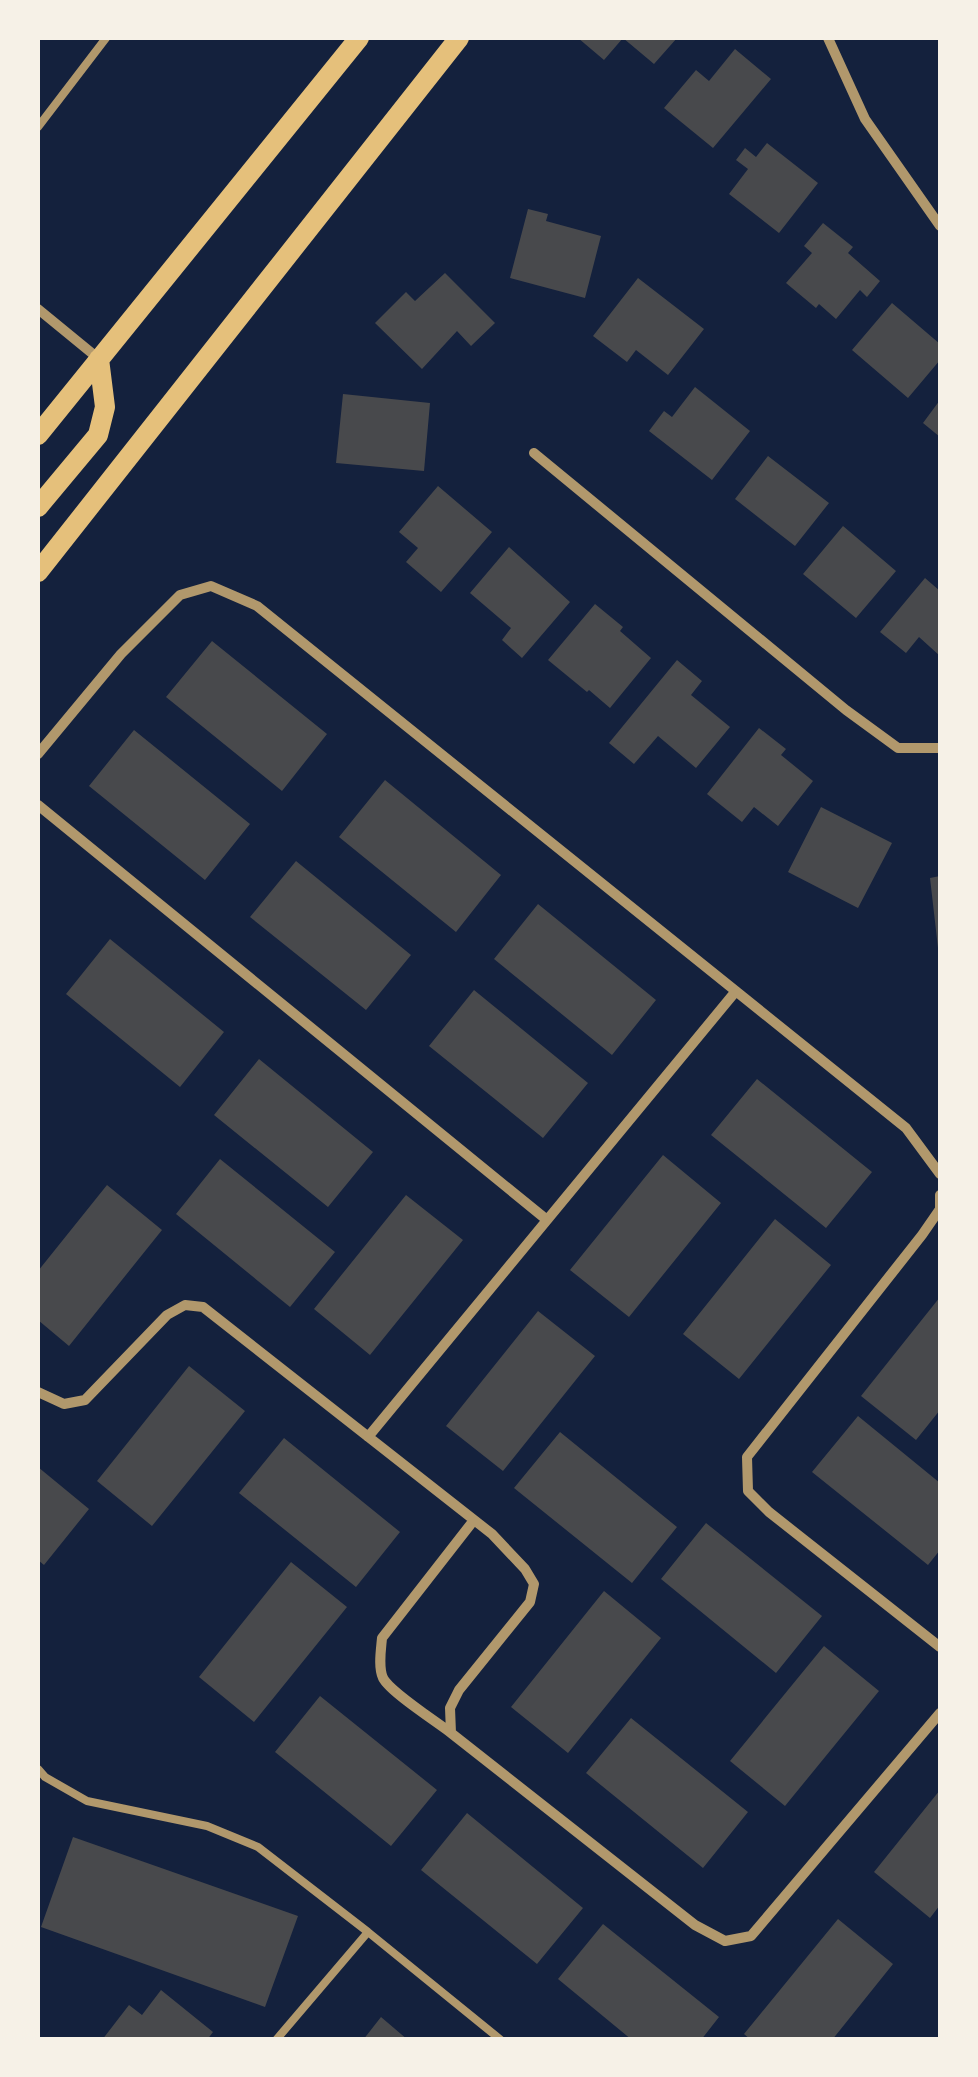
<svg xmlns="http://www.w3.org/2000/svg" width="978" height="2077" viewBox="0 0 978 2077" font-family="Signika,sans-serif">
  <style>
    .building { fill: #48494c }
    .lines { fill: none; stroke-linecap: round; stroke-linejoin: round }
    .service { stroke: #b1986c; stroke-width: 8 }
    .minor { stroke: #b1986c; stroke-width: 10 }
    .secondary { stroke: #e5c07b; stroke-width: 20 }
  </style>
  <rect width="100%" height="100%" fill="#14213d"/>
  <!-- building -->
  <path class="building" d="M 578,38 L 677,38 L 654,64 L 623,38 L 604,60 Z
    M 735,49 L 771,79 L 713,148 L 664,108 L 696,70 L 709,81 Z
    M 767,143 L 818,183 L 779,233 L 729,194 L 748,169 L 736,160 L 745,148 L 756,157 Z
    M 528,209 L 548,214 L 546,221 L 601,236 L 585,298 L 510,278 Z
    M 823,223 L 853,247 L 848,253 L 880,281 L 867,297 L 860,290 L 836,319 L 819,304 L 816,308 L 786,283 L 812,253 L 804,246 Z
    M 445,273 L 495,323 L 471,346 L 457,331 L 422,369 L 375,323 L 406,292 L 415,301 Z
    M 638,278 L 704,329 L 668,375 L 636,350 L 627,362 L 593,336 Z
    M 892,303 L 940,344 L 940,360 L 908,398 L 852,350 Z
    M 695,387 L 750,431 L 712,480 L 649,431 L 664,411 L 672,417 Z
    M 343,394 L 430,403 L 424,471 L 336,463 Z
    M 940,400 L 940,437 L 923,423 Z
    M 768,456 L 829,503 L 795,546 L 735,499 Z
    M 438,486 L 492,532 L 441,592 L 406,562 L 418,548 L 399,532 Z
    M 843,526 L 896,571 L 856,618 L 803,574 Z
    M 509,547 L 570,602 L 522,658 L 502,640 L 511,628 L 470,593 Z
    M 925,578 L 940,591 L 940,656 L 919,637 L 906,653 L 880,632 Z
    M 595,604 L 623,627 L 620,631 L 651,658 L 610,708 L 589,690 L 587,692 L 548,660 Z
    M 212,641 L 327,734 L 282,791 L 166,697 Z
    M 677,660 L 702,681 L 691,695 L 730,727 L 696,768 L 658,736 L 634,764 L 609,743 Z
    M 759,728 L 786,749 L 781,755 L 813,781 L 778,826 L 754,807 L 742,822 L 707,794 Z
    M 134,730 L 250,824 L 205,880 L 89,786 Z
    M 385,780 L 501,875 L 456,932 L 339,837 Z
    M 821,807 L 892,843 L 858,908 L 788,872 Z
    M 296,861 L 411,955 L 366,1010 L 250,917 Z
    M 940,876 L 940,948 L 938,948 L 930,878 Z
    M 538,904 L 656,1000 L 612,1055 L 494,959 Z
    M 110,939 L 224,1032 L 180,1087 L 66,994 Z
    M 474,990 L 588,1083 L 543,1138 L 429,1046 Z
    M 259,1059 L 373,1152 L 328,1207 L 214,1115 Z
    M 757,1079 L 872,1172 L 826,1228 L 711,1135 Z
    M 663,1155 L 721,1203 L 629,1317 L 570,1270 Z
    M 220,1159 L 335,1252 L 290,1307 L 176,1214 Z
    M 107,1185 L 162,1230 L 69,1346 L 38,1320 L 38,1271 Z
    M 406,1195 L 463,1240 L 370,1355 L 314,1309 Z
    M 775,1219 L 831,1265 L 739,1379 L 683,1334 Z
    M 940,1297 L 940,1410 L 916,1440 L 861,1396 Z
    M 538,1311 L 595,1356 L 503,1471 L 446,1426 Z
    M 189,1366 L 245,1411 L 152,1526 L 97,1481 Z
    M 858,1416 L 940,1483 L 940,1550 L 928,1565 L 812,1472 Z
    M 560,1432 L 677,1527 L 632,1583 L 514,1488 Z
    M 284,1438 L 400,1532 L 356,1587 L 239,1493 Z
    M 38,1467 L 89,1509 L 44,1565 L 38,1560 Z
    M 706,1523 L 822,1616 L 776,1673 L 661,1579 Z
    M 291,1562 L 347,1607 L 254,1722 L 199,1677 Z
    M 604,1591 L 661,1638 L 568,1753 L 511,1707 Z
    M 824,1646 L 879,1691 L 785,1806 L 730,1761 Z
    M 320,1696 L 437,1790 L 391,1846 L 275,1752 Z
    M 631,1718 L 748,1812 L 703,1868 L 586,1773 Z
    M 940,1790 L 940,1905 L 930,1918 L 874,1872 Z
    M 467,1813 L 583,1908 L 537,1964 L 421,1870 Z
    M 73,1837 L 298,1916 L 265,2007 L 41,1927 Z
    M 838,1919 L 893,1964 L 832,2040 L 751,2040 L 744,2034 Z
    M 603,1924 L 719,2017 L 701,2040 L 632,2040 L 558,1979 Z
    M 161,1990 L 213,2032 L 207,2040 L 102,2040 L 129,2005 L 142,2015 Z
    M 381,2017 L 408,2040 L 363,2040 Z"/>
  <g class="lines">
    <!-- service -->
    <path class="service" d="M 38,127 L 106,38
      M 38,1769 L 45,1777 L 87,1801 L 207,1826 L 258,1847 L 368,1932 L 501,2040
      M 276,2040 L 368,1932"/>
    <!-- minor -->
    <path class="minor" d="M 828,38 L 865,119 L 940,226
      M 38,309 L 99,359
      M 534,453 L 846,710 L 898,748 L 940,748
      M 38,754 L 121,654 L 180,595 L 211,586 L 257,606 L 906,1128 L 940,1174
      M 38,805 L 547,1220
      M 940,1195 L 940,1209 L 922,1235 L 747,1457 L 748,1491 L 769,1512 L 940,1647
      M 38,1392 L 64,1404 L 85,1400 L 167,1315 L 185,1305 L 203,1307 L 492,1534 L 525,1569 L 534,1584 L 530,1602 L 459,1690 L 450,1708 L 451,1733 L 695,1925 L 725,1941 L 751,1936 L 940,1713
      M 368,1437 L 736,991
      M 451,1733 C 437,1722 390,1692 383,1678 C 378,1667 381,1650 382,1638 L 474,1520"/>
    <!-- secondary -->
    <path class="secondary" d="M 38,435 L 359,38
      M 38,507 L 98,435 L 105,407 L 99,359
      M 38,572 L 459,38"/>
  </g>
  <!-- border -->
  <rect width="978" height="2077" fill="none" stroke="#f6f1e7" stroke-width="80"/>
</svg>
